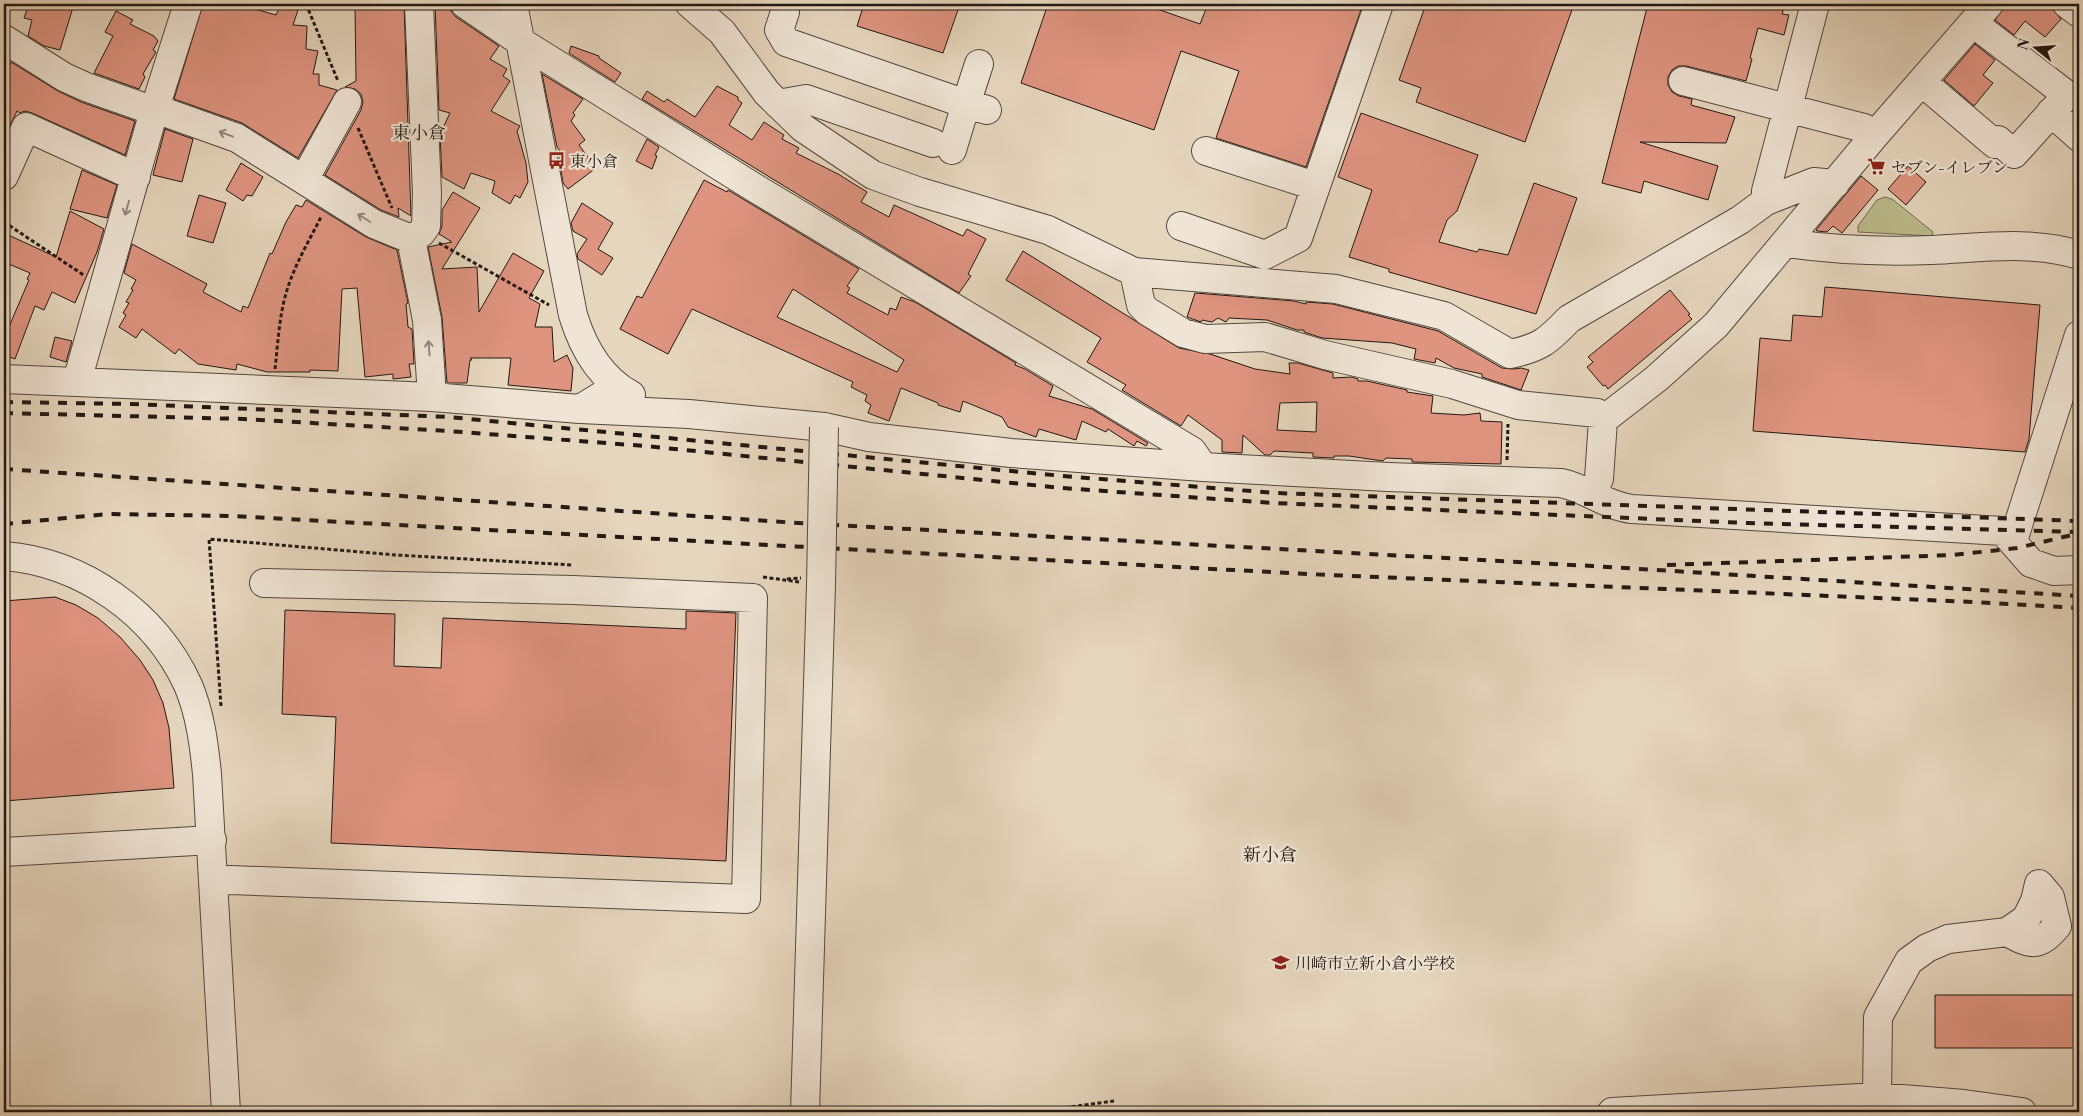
<svg xmlns="http://www.w3.org/2000/svg" width="2083" height="1116" viewBox="0 0 2083 1116" font-family="'Libre Bodoni','Noto Serif JP',serif">
  <style>
    .green { fill: #bdbc8c; stroke: #706a50 }
    .building { fill: #df9480; stroke: #231813; fill-rule: evenodd }
    .lines { fill: none; stroke-linecap: round; stroke-linejoin: round }
    .minor-casing { stroke: #54483e; stroke-width: 30 }
    .path { stroke: #231813; stroke-width: 3; stroke-dasharray: 4 2.5; stroke-linecap: butt }
    .minor { stroke: #efe4d5; stroke-width: 28 }
    .rail { stroke: #231813; stroke-width: 4; stroke-dasharray: 9 9; stroke-linecap: butt }
    .minor-bridge-casing { stroke: #54483e; stroke-width: 30; stroke-linecap: butt }
    .minor-bridge { stroke: #efe4d5; stroke-width: 28 }
    .oneway { stroke: #93887e }
    .labels { text-anchor: middle; stroke-width: 4.5; stroke-linejoin: round; paint-order: stroke }
    .poi-label { font-size: 16px; fill: #231813; stroke: #efe4d5; text-anchor: start }
    .neighbourhood-label { font-size: 18px; fill: #231813; stroke: #efe4d5 }
  </style>
  <rect width="100%" height="100%" fill="#e6d6be"/>
  <filter id="stains"><feTurbulence type="fractalNoise" baseFrequency=".004" numOctaves="4"/><feColorMatrix values="0 0 0 0 .2 0 0 0 0 .09 0 0 0 0 .02 0 0 0 .5 -.17"/></filter>
  <radialGradient id="worn" r=".72"><stop offset=".6" stop-color="#630" stop-opacity="0"/><stop offset="1" stop-color="#630" stop-opacity=".3"/></radialGradient>
  <!-- green -->
  <path class="green" d="M 1885,197 L 1892,199 L 1933,232 L 1932,236 L 1858,232 L 1858,226 L 1877,200 Z"/>
  <!-- building -->
  <path class="building" d="M 29,4 L 74,4 L 60,50 L 44,46 L 28,36 L 32,20 L 24,18 Z
    M 203,4 L 245,4 L 244,6 L 276,15 L 281,4 L 300,4 L 293,25 L 307,26 L 306,49 L 318,51 L 313,74 L 319,74 L 319,85 L 337,90 L 298,158 L 242,123 L 174,99 Z
    M 355,4 L 404,4 L 411,216 L 398,208 L 399,217 L 381,210 L 325,175 L 361,110 L 363,102 L 361,94 L 355,89 L 345,87 L 356,81 Z
    M 435,4 L 450,4 L 451,11 L 456,17 L 499,46 L 490,59 L 507,69 L 503,76 L 510,81 L 491,111 L 520,126 L 517,131 L 526,163 L 528,182 L 520,198 L 515,195 L 510,204 L 492,193 L 495,181 L 471,173 L 464,189 L 442,177 L 440,134 L 450,113 L 439,110 Z
    M 864,4 L 960,4 L 943,53 L 857,26 Z
    M 1048,4 L 1143,4 L 1200,24 L 1208,4 L 1363,4 L 1306,167 L 1216,138 L 1239,71 L 1181,51 L 1154,130 L 1021,83 Z
    M 1426,4 L 1574,4 L 1525,142 L 1416,102 L 1421,88 L 1399,80 Z
    M 1648,4 L 1785,4 L 1782,14 L 1789,15 L 1784,35 L 1758,28 L 1750,58 L 1752,59 L 1746,81 L 1686,66 L 1678,66 L 1672,70 L 1668,77 L 1668,85 L 1672,92 L 1679,96 L 1692,99 L 1691,105 L 1735,117 L 1726,143 L 1640,142 L 1718,166 L 1708,200 L 1644,181 L 1641,193 L 1602,183 Z
    M 2006,4 L 2049,4 L 2061,19 L 2045,37 L 2025,21 L 2014,35 L 1995,20 Z
    M 116,11 L 133,20 L 130,24 L 154,36 L 158,41 L 153,50 L 156,52 L 143,74 L 145,77 L 139,89 L 94,73 L 113,36 L 105,32 Z
    M 1975,44 L 1995,60 L 1983,75 L 1993,83 L 1974,106 L 1944,80 Z
    M 571,46 L 599,56 L 599,58 L 621,73 L 615,82 L 569,53 Z
    M 11,62 L 58,91 L 81,102 L 135,121 L 125,155 L 32,113 L 25,111 L 20,113 L 17,111 L 4,138 L 4,78 Z
    M 542,74 L 583,99 L 573,113 L 575,115 L 571,121 L 585,140 L 579,145 L 596,168 L 568,189 L 563,183 L 559,158 L 562,154 L 557,147 Z
    M 717,86 L 738,97 L 738,100 L 742,103 L 729,125 L 752,140 L 764,122 L 784,135 L 782,139 L 799,148 L 796,153 L 838,174 L 867,192 L 861,202 L 889,217 L 894,205 L 963,236 L 967,229 L 986,239 L 968,274 L 971,276 L 959,293 L 642,99 L 647,91 L 664,102 L 667,99 L 695,117 Z
    M 1361,113 L 1478,155 L 1457,211 L 1447,220 L 1439,242 L 1477,252 L 1479,249 L 1508,255 L 1534,183 L 1577,198 L 1536,314 L 1389,272 L 1389,269 L 1349,257 L 1372,190 L 1338,177 Z
    M 165,129 L 193,139 L 182,182 L 153,175 Z
    M 647,139 L 659,147 L 655,155 L 657,156 L 652,169 L 636,161 Z
    M 241,163 L 263,177 L 252,196 L 247,195 L 243,201 L 226,190 Z
    M 1908,166 L 1926,182 L 1906,205 L 1888,189 Z
    M 82,170 L 117,185 L 107,218 L 70,209 Z
    M 1861,176 L 1878,190 L 1842,233 L 1833,226 L 1827,232 L 1817,231 L 1816,230 Z
    M 704,180 L 727,192 L 728,190 L 859,269 L 847,286 L 850,288 L 847,293 L 888,315 L 890,308 L 896,310 L 901,297 L 915,302 L 1016,363 L 1015,365 L 1025,369 L 1053,386 L 1049,396 L 1092,409 L 1148,443 L 1146,446 L 1137,441 L 1134,446 L 1108,429 L 1106,432 L 1082,421 L 1076,440 L 1039,429 L 1036,437 L 1008,427 L 1002,417 L 963,401 L 960,412 L 938,405 L 938,403 L 901,388 L 889,421 L 868,413 L 871,405 L 865,401 L 867,395 L 851,387 L 853,382 L 692,309 L 668,354 L 620,329 L 637,296 L 642,298 ZM 793,289 L 904,360 L 897,372 L 777,317 Z
    M 453,192 L 480,208 L 442,269 L 477,267 L 479,312 L 513,253 L 544,271 L 529,298 L 540,304 L 535,327 L 552,327 L 554,362 L 567,355 L 573,368 L 571,391 L 508,385 L 511,358 L 470,358 L 472,360 L 470,360 L 467,383 L 447,383 L 442,317 L 428,247 L 452,242 L 439,234 L 442,226 L 442,210 Z
    M 199,195 L 226,203 L 213,243 L 187,236 Z
    M 306,200 L 366,237 L 397,250 L 408,303 L 406,304 L 408,327 L 412,329 L 414,364 L 409,364 L 411,377 L 393,379 L 393,374 L 365,377 L 357,288 L 342,289 L 338,371 L 310,370 L 310,372 L 267,372 L 237,364 L 236,370 L 198,364 L 179,349 L 175,354 L 142,329 L 136,338 L 119,327 L 126,315 L 123,313 L 129,303 L 126,302 L 133,290 L 131,289 L 136,280 L 124,273 L 132,244 L 207,284 L 203,292 L 241,312 L 243,306 L 248,308 L 270,253 L 272,254 L 286,222 L 296,205 L 302,207 Z
    M 582,203 L 613,223 L 598,249 L 613,258 L 602,275 L 578,259 L 577,254 L 587,239 L 573,231 L 571,223 Z
    M 70,211 L 104,229 L 97,252 L 75,303 L 52,292 L 44,310 L 35,306 L 15,359 L 4,355 L 4,327 L 8,329 L 29,280 L 27,279 L 30,273 L 4,262 L 4,233 L 56,257 Z
    M 1023,251 L 1179,348 L 1210,354 L 1255,369 L 1290,374 L 1289,363 L 1298,363 L 1333,373 L 1333,378 L 1352,377 L 1358,379 L 1358,381 L 1367,381 L 1407,390 L 1407,392 L 1433,396 L 1431,413 L 1464,415 L 1480,413 L 1481,421 L 1502,422 L 1501,464 L 1412,462 L 1412,459 L 1386,458 L 1383,461 L 1349,456 L 1334,456 L 1334,458 L 1313,457 L 1313,453 L 1274,451 L 1270,455 L 1265,455 L 1243,435 L 1242,453 L 1222,452 L 1222,440 L 1188,415 L 1181,426 L 1122,390 L 1126,385 L 1087,362 L 1101,338 L 1006,280 ZM 1317,402 L 1316,432 L 1277,430 L 1280,403 Z
    M 1825,287 L 2040,305 L 2029,439 L 2025,452 L 1753,431 L 1760,338 L 1791,341 L 1793,315 L 1822,317 Z
    M 1670,290 L 1690,314 L 1688,315 L 1692,319 L 1608,389 L 1605,385 L 1603,386 L 1587,367 L 1593,362 L 1588,357 Z
    M 1195,293 L 1294,301 L 1306,304 L 1306,302 L 1333,304 L 1438,331 L 1502,368 L 1513,369 L 1521,368 L 1529,370 L 1521,390 L 1482,377 L 1482,374 L 1454,368 L 1436,358 L 1435,363 L 1414,359 L 1416,349 L 1392,343 L 1322,338 L 1304,332 L 1304,330 L 1297,330 L 1267,320 L 1229,318 L 1226,322 L 1218,318 L 1212,322 L 1202,320 L 1201,322 L 1187,317 Z
    M 55,337 L 72,341 L 66,362 L 50,357 Z
    M 55,597 L 76,605 L 98,618 L 120,637 L 140,660 L 153,680 L 163,703 L 169,728 L 174,788 L 4,801 L 4,601 Z
    M 285,610 L 395,614 L 394,666 L 441,668 L 443,618 L 686,629 L 686,611 L 736,613 L 726,861 L 331,843 L 336,717 L 282,714 Z
    M 1935,995 L 2079,995 L 2079,1048 L 1935,1048 Z"/>
  <g class="lines">
    <defs>
      <path id="minor" d="M 465,4 L 521,42 L 755,188 L 1192,451 L 1203,467
        M 513,4 L 573,315 C 583,348 600,378 631,395
        M 690,4 L 722,32 L 767,93 L 803,128 L 873,175 L 920,192 L 1048,230 L 1134,272 L 1336,289 L 1444,316 L 1510,354 C 1540,348 1548,341 1569,319 L 1740,220 L 1766,201 L 1814,182 L 1835,184
        M 2067,4 L 2079,13
        M 785,12 L 779,30 L 786,42 L 966,104 L 979,64
        M 4,39 L 64,77 L 86,87 L 154,111 L 167,113 L 237,138 L 374,224 L 411,239 L 427,320 L 432,397
        M 1683,81 L 1864,128 L 1875,135
        M 1922,82 L 1995,144 L 1998,140 L 2014,154 L 2067,95 L 1973,23
        M 778,104 L 806,99 L 933,143
        M 2051,112 L 2079,137
        M 952,150 L 966,104 L 987,110
        M 1206,151 L 1315,186
        M 4,176 L 26,127 L 136,177
        M 304,180 L 347,102
        M 1766,201 L 1766,191 L 1815,4
        M 1181,226 L 1265,255 L 1298,238 L 1379,4
        M 411,239 L 421,233 L 426,226 L 427,193 L 419,4
        M 1786,243 C 1835,250 1882,252 1931,250 C 1981,248 2031,240 2079,255
        M 1134,272 L 1141,305 L 1147,311 L 1183,333 L 1205,339 L 1265,337 L 1325,355 L 1452,384 L 1518,405 L 1597,413 L 1603,420 L 1599,479 L 1591,494
        M 4,379 L 432,397 L 580,409 L 616,387
        M 77,381 L 154,111 L 188,4
        M 580,409 L 689,414 L 824,427 L 869,437 L 1011,453 L 1203,467 L 1388,477 L 1561,483 C 1586,488 1606,506 1632,509 L 2003,531 L 2031,563 L 2054,571 L 2079,570
        M 1603,420 L 1656,379 L 1716,325 L 1875,135 L 1989,4
        M 2013,541 L 2079,335
        M 4,556 C 82,562 155,613 188,685 C 200,713 204,744 207,774 L 226,1112
        M 4,852 L 212,840
        M 213,882 L 230,880 L 746,899 L 753,598 L 573,590 L 264,583
        M 1877,1097 L 1878,1017 L 1909,961 L 1927,948 L 1948,939 L 2007,932 L 2026,919 L 2035,901 L 2039,884 L 2050,897 L 2057,926 C 2038,948 2031,945 2007,932
        M 1612,1112 L 1877,1097 L 1964,1104 L 2022,1112"/>
    </defs>
    <!-- minor casing -->
    <use href="#minor" class="minor-casing"/>
    <!-- path -->
    <path class="path" d="M 306,4 L 338,81
      M 358,128 L 392,208
      M 4,222 L 85,276
      M 439,243 L 549,305
      M 275,369 C 278,343 279,316 287,290 C 295,264 309,241 321,217
      M 1507,460 L 1508,424
      M 763,577 L 799,582
      M 787,579 L 801,578
      M 221,706 L 209,539 L 396,555 L 572,565
      M 470,1108 L 500,1112
      M 1033,1112 L 1114,1101"/>
    <!-- minor -->
    <use href="#minor" class="minor"/>
    <!-- rail -->
    <path class="rail" d="M 4,402 L 130,404 L 449,417 L 1063,476 L 1275,493 L 2079,521
      M 4,413 L 244,419 L 448,431 L 645,446 L 1062,488 L 1273,503 L 1748,523 L 2079,532
      M 4,469 L 798,523 L 1592,566 L 2079,596
      M 4,524 L 108,514 L 231,516 L 1307,574 L 1974,602 L 2079,608
      M 1667,565 L 1953,555 L 2017,548 L 2072,535"/>
    <defs>
      <path id="minor-bridge" d="M 805,1112 L 821,585 L 824,427"/>
    </defs>
    <!-- minor-bridge casing -->
    <use href="#minor-bridge" class="minor-bridge-casing"/>
    <!-- minor-bridge -->
    <use href="#minor-bridge" class="minor-bridge"/>
  </g>
  <!-- one-way arrows -->
  <defs><path id="oneway-shaft" d="M-6 0H5M1.5-3L5.5 0L1.5 3" fill="none" stroke-width="1.6" stroke-linecap="round" stroke-linejoin="round" transform="scale(1.25)"/></defs>
  <g class="oneway">
    <use href="#oneway-shaft" transform="translate(226 134) rotate(-160)"/>
    <use href="#oneway-shaft" transform="translate(127 208) rotate(106)"/>
    <use href="#oneway-shaft" transform="translate(364 218) rotate(-148)"/>
    <use href="#oneway-shaft" transform="translate(429 348) rotate(-94)"/>
  </g>
  <!-- icons -->
  <defs>
    <symbol id="bus-bare" viewBox="-9 -9 18 18"><path d="M-5-6H5V4H4V6H2V4H-2V6H-4V4H-5ZM-3.5-4V0h7V-4ZM-3.5 1.2v1.5H-2V1.2ZM2 1.2v1.5H3.5V1.2Z" fill="#8f2418" stroke="#efe4d5" stroke-width="2.5" paint-order="stroke"/></symbol>
    <symbol id="supermarket-bare" viewBox="-9 -9 18 18"><path d="M-6-5.5h2.5l.6 2H6L4.5 2H-2.5L-4.4-4H-6ZM-1.5 3.2a1.3 1.3 0 1 0 .1 0ZM3 3.2a1.3 1.3 0 1 0 .1 0Z" fill="#8f2418" stroke="#efe4d5" stroke-width="2.5" paint-order="stroke"/></symbol>
    <symbol id="school-bare" viewBox="-9 -9 18 18"><path d="M0-5L7-2L0 1L-7-2ZM-4 1L0 2.5L4 1V4Q0 6-4 4Z" fill="#8f2418" stroke="#efe4d5" stroke-width="2.5" paint-order="stroke"/></symbol>
  </defs>
  <g fill-rule="evenodd">
    <use href="#bus-bare" x="544" y="148" width="25" height="25"/>
    <use href="#supermarket-bare" x="1864" y="154" width="25" height="25"/>
    <use href="#school-bare" x="1268" y="950" width="25" height="25"/>
  </g>
  <g class="labels">
    <!-- poi labels -->
    <g class="poi-label">
      <text x="570" y="167">東小倉</text>
      <text x="1891" y="173">セブン-イレブン</text>
      <text x="1295" y="969">川崎市立新小倉小学校</text>
    </g>
    <!-- neighbourhood labels -->
    <g class="neighbourhood-label">
      <text x="419" y="139">東小倉</text>
      <text x="1270" y="861">新小倉</text>
    </g>
  </g>
  <!-- margin -->
  <rect width="2083" height="1116" fill="none" stroke="#e6d6be" stroke-width="20"/>
  <rect x="5" y="5" width="2073" height="1106" fill="none" stroke="#231813" stroke-width="2.5"/>
  <rect x="10" y="10" width="2063" height="1096" fill="none" stroke="#231813"/>
  <!-- north arrow -->
  <g transform="translate(2036 48) rotate(287)" stroke="#efe4d5" stroke-width="4" paint-order="stroke">
  <path d="M0-4L9 19L0 12L-9 19Z" fill="#231813"/>
  <text y="-8" font-size="14" font-weight="bold" text-anchor="middle" fill="#231813">N</text>
  </g>
  <rect width="100%" height="100%" filter="url(#stains)"/>
  <rect width="100%" height="100%" fill="url(#worn)"/>
</svg>
